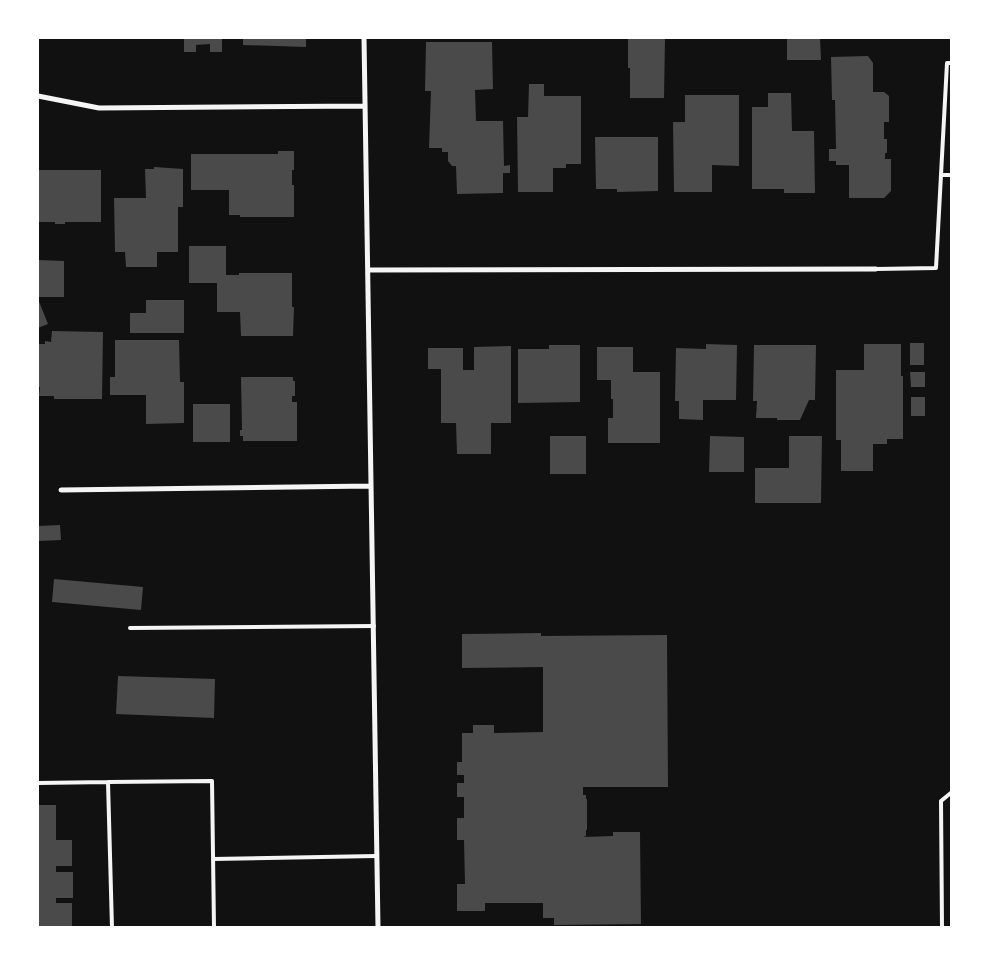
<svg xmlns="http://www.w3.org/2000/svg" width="989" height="965" viewBox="0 0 989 965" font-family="Mulish,sans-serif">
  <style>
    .building { fill: #4a4a4a }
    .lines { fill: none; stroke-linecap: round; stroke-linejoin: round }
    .service { stroke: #f5f5f5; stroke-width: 4 }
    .minor { stroke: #f5f5f5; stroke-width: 5 }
  </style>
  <rect width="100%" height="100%" fill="#111"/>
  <!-- building -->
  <path class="building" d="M 184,38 L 222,38 L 222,52 L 210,52 L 210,44 L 196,45 L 196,52 L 184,52 Z
    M 243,38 L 306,38 L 306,47 L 243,45 Z
    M 628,38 L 665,38 L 664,98 L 630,98 L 630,68 L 628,68 Z
    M 787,38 L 820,38 L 821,60 L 787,60 Z
    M 426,42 L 492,42 L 493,89 L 475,90 L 476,121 L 503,121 L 504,166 L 510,165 L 510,173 L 503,173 L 503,193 L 457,194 L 456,166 L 452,166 L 448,161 L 448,152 L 442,152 L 442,148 L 429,148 L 431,91 L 425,91 Z
    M 868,56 L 873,63 L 873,92 L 884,92 L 889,96 L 889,122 L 884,122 L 884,139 L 887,139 L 887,153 L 885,153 L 885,159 L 891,159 L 891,191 L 884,198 L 849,198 L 849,165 L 836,165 L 836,161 L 829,161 L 829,149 L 836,149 L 835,100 L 832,100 L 831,57 Z
    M 529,84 L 544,84 L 544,96 L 581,96 L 581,164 L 566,164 L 566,168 L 553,168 L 553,192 L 518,192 L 517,117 L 528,117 Z
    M 768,93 L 791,93 L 792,131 L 814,131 L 815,193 L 784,193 L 784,189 L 752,189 L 752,107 L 768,107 Z
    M 685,95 L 739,95 L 739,166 L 712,165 L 712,192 L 674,192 L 673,122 L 685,122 Z
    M 595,137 L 658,137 L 658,191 L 617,192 L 617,189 L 596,189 Z
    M 278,151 L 294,151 L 294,170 L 292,170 L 292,185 L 294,185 L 294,217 L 240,217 L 240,215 L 229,215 L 229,190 L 191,190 L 191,154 L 278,154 Z
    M 154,167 L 183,169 L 183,207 L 178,207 L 178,252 L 157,252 L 157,267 L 126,267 L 125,252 L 115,252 L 114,198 L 146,198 L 145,169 L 154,169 Z
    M 39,170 L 101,170 L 101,222 L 65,222 L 65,224 L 55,224 L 55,222 L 39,222 Z
    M 189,246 L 226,246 L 226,275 L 239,275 L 239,273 L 292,273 L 292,307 L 294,307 L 293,336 L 241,336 L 240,312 L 217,312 L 217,283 L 189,283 Z
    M 38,260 L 64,261 L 64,297 L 38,297 Z
    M 38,299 L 48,324 L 38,328 Z
    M 146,300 L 184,300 L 184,333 L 130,333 L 130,313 L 146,313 Z
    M 52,331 L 103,332 L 102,399 L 54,399 L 54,396 L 39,396 L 40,387 L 38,387 L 38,355 L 39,355 L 39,344 L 45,344 L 45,341 L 51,342 Z
    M 115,340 L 179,340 L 180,382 L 184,382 L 184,423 L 146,424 L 146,395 L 110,395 L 110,377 L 115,377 Z
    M 910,343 L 924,343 L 924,365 L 910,365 Z
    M 706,344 L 737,345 L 736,400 L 703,400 L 703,420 L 679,419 L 679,401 L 675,401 L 676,348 L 706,349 Z
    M 864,344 L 901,344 L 901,376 L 903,376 L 903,439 L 887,439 L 887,444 L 873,444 L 873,471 L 841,471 L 841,440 L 836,440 L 836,370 L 864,370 Z
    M 549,345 L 580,345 L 580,402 L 518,403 L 518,349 L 549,349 Z
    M 754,345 L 816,345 L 815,400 L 809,400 L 800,420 L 777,420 L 777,418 L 756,418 L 757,401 L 753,401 Z
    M 511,346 L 511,423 L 491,423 L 491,454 L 457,454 L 456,423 L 441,423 L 441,369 L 428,369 L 428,348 L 463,348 L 463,370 L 474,370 L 474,347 Z
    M 597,347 L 633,347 L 633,372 L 660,372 L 660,443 L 608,443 L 608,418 L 613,418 L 613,399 L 611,399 L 611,380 L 597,380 Z
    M 910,372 L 925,372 L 925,387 L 911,387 Z
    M 241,377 L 293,377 L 293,381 L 295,381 L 295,396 L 292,396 L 292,402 L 297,402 L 297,441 L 243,441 L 243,436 L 240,436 L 240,430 L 242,430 Z
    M 911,397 L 925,397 L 925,416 L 911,416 Z
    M 193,404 L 230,404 L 230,442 L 193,442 Z
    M 550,436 L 586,436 L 586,474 L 550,474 Z
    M 710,436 L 744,437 L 744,472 L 709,472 Z
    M 789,436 L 822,436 L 821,503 L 755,503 L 755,468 L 789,468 Z
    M 60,525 L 61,540 L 38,541 L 38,526 Z
    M 54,579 L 143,587 L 141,610 L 52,602 Z
    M 541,633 L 541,636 L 667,635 L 668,787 L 583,787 L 583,795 L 586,795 L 586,799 L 587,799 L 587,830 L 586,830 L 586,836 L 583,837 L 613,836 L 613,832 L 640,832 L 641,924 L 554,925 L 554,918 L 543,918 L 543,903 L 485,903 L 485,911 L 457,911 L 457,884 L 465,884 L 464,840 L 457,840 L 457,818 L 464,818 L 464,797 L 457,797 L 457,783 L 464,783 L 464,775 L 457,775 L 457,762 L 462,762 L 462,733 L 473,733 L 473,725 L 494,725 L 494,733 L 543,732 L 543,667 L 462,668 L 462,634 Z
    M 118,676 L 215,679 L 214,718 L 116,714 Z
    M 38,805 L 56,805 L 56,840 L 72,840 L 72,866 L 56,866 L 56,872 L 73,872 L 73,898 L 56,898 L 56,903 L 72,903 L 72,928 L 38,928 Z"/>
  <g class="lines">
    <!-- service -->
    <path class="service" d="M 941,175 L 952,175
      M 876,269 L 936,268 L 947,63 L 952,63
      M 130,628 L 374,626
      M 38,783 L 108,782
      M 213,859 L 376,856
      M 112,928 L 108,782 L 212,781 L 214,928
      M 942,928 L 941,801 L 952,792"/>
    <!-- minor -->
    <path class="minor" d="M 364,38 L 378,928
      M 38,96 L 99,108 L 365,106
      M 368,270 L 876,269
      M 61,490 L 371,486"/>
  </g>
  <!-- border -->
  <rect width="989" height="965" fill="none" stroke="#ffffff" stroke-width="78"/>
</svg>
